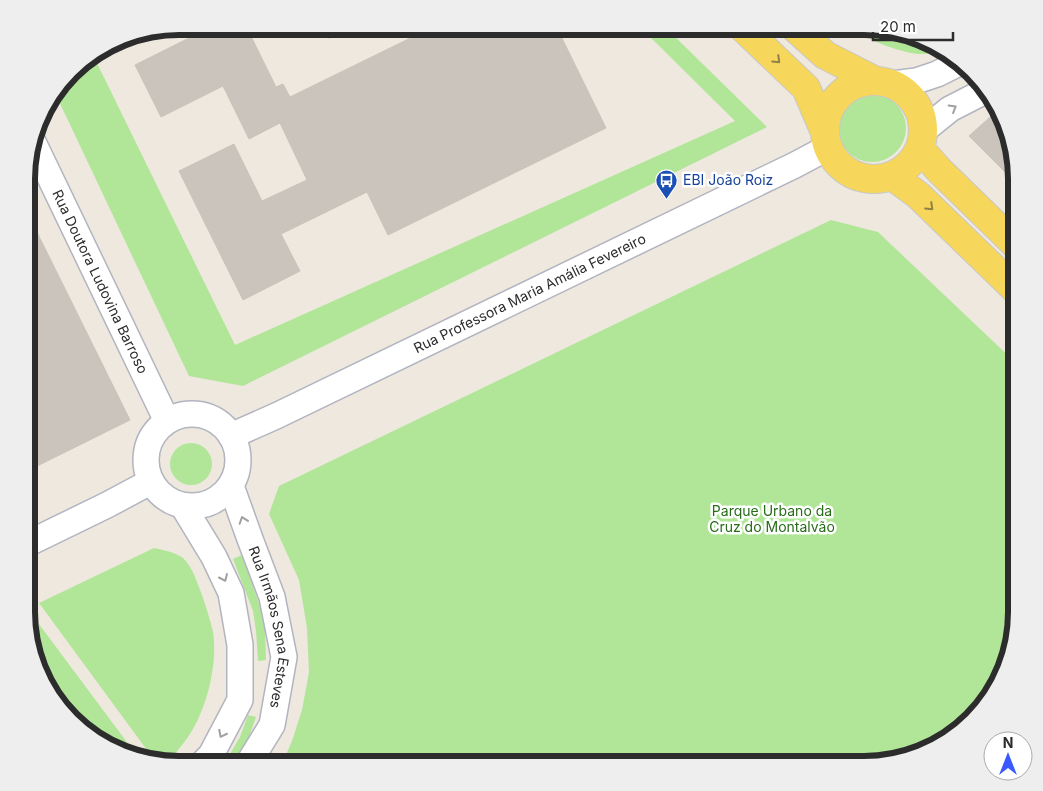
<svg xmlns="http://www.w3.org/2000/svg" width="1043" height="791" viewBox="0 0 1043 791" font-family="Inter,sans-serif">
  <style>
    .green { fill: #b1e699 }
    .building { fill: #cac4bd; stroke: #cac4b7 }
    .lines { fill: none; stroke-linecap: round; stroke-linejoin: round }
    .street-casing { stroke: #b2b4c0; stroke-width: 28 }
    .primary-casing { stroke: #c8c8c8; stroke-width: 30 }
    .street { stroke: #fff; stroke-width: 25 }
    .primary { stroke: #f6d65b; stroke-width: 28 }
    .oneway { stroke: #918144 }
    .oneway2 { stroke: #a0a0a0 }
    .labels { text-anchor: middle; stroke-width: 5; stroke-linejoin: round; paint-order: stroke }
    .transit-label { font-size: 14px; fill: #164399; stroke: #fff; text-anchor: start }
    .street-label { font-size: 14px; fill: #2c2c2c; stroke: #fff }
    .park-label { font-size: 14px; fill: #276d18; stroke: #fff }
    .rim { fill: none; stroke: #2c2c2c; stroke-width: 6 }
  </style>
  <rect width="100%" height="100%" fill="#eee8de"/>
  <!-- green -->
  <path class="green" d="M 323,26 L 354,26 L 329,39 Z
    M 639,26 L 664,26 L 767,127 L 243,386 L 189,376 L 55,93 L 79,64 L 93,55 L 235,345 L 735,121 Z
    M 851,27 L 874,27 L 922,38 L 939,48 C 935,51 929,54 925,54 C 904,55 866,40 851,27 Z
    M838 128a34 34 0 1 1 68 0a34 34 0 1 1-68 0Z
    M 831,220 L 878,232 L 1017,364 L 1016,622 L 1005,671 L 979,712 L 931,749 L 864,765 L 282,764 L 292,741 L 302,710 L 309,672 L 307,628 L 299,580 L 269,514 L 279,486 Z
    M170 464a21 21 0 1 1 42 0a21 21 0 1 1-42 0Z
    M 154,548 C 163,550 175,552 183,558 C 193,567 197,583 202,595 C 206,607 210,619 213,632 C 218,663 207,708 190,734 C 183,745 174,755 165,764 L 155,761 L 39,603 Z
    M 242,555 L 261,609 L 265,629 L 266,660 L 258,661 L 256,631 L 253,611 L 233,559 Z
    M 27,608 L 138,757 L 121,753 L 79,727 L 42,680 L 27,622 Z
    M 248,715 L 256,717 L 249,737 L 235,764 L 224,764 L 240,737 Z"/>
  <!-- building -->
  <path class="building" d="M 213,26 L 246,26 L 276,87 L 283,84 L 290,97 L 435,26 L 556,26 L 606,128 L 388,235 L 367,192 L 281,234 L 300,271 L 243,300 L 179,171 L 234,144 L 262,201 L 307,180 L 280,123 L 249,139 L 223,86 L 161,117 L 135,65 Z
    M 999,109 L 1001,112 L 1017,179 L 1017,184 L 969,136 Z
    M 27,212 L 130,420 L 27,471 Z"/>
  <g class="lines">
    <defs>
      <g id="street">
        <path d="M 893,84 L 916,81 L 937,74 L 961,62"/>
        <path d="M 924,130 L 950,109 L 985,91"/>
        <path id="s1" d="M 33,142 L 167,421"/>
        <circle cx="192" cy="460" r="46"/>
        <path id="s2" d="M 231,436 L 276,416 L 795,165 L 827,148"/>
        <path id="s3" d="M 231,486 L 250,539 L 272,597 L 284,657 L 272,725 L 248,764"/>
        <path d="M 183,506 L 214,557 L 231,593 L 240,645 L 240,700 L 211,755 L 202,764"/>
        <path d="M 27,544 L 107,505 L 150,482"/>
      </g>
      <path id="primary" d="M 742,27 L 806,88 L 824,130
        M 794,27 L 825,55 L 874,80
        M825 130a49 49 0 1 1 98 0a49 49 0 1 1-98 0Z
        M 920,149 L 940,171 L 1017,246
        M 892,176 L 918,195 L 1017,291"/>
    </defs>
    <!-- street casing -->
    <use href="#street" class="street-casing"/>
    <!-- primary casing -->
    <use href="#primary" class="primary-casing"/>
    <!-- street -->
    <use href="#street" class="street"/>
    <!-- primary -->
    <use href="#primary" class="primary"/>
  </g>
  <!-- one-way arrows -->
  <defs><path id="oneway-chevron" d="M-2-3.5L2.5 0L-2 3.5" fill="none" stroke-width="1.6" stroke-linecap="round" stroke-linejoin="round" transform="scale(1.25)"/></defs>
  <g class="oneway">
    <use href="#oneway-chevron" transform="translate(777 60) rotate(44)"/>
    <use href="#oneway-chevron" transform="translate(930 207) rotate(44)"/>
  </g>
  <g class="oneway2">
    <use href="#oneway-chevron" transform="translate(953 108) rotate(-31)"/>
    <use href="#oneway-chevron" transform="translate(243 520) rotate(-109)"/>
    <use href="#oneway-chevron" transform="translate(224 578) rotate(66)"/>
    <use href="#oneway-chevron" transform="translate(222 734) rotate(117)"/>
  </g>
  <!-- icons -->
  <defs>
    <symbol id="bus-pin" viewBox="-11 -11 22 30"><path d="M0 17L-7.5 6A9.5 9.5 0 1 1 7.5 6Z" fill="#1a4fb4" stroke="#fff"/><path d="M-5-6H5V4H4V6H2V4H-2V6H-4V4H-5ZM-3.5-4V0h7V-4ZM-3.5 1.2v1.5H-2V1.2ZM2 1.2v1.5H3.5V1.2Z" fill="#fff"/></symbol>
  </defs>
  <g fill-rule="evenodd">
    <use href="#bus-pin" x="654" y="168" width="25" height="34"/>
  </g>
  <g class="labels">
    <!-- transit labels -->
    <g class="transit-label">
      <text x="683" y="185">EBI João Roiz</text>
    </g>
    <!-- street labels -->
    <g class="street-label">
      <text dy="5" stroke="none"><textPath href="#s1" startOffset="155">Rua Doutora Ludovina Barroso</textPath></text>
      <text dy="5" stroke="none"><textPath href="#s2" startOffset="331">Rua Professora Maria Amália Fevereiro</textPath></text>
      <text dy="5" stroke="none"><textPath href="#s3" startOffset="148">Rua Irmãos Sena Esteves</textPath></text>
    </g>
    <!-- park labels -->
    <g class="park-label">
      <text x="772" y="516">Parque Urbano da<tspan x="772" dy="16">Cruz do Montalvão</tspan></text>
    </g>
  </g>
  <!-- crop -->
  <path d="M0 0H1043V791H0ZM179 35H864A144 144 0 0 1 1008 179V612A144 144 0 0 1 864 756H179A144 144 0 0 1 35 612V179A144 144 0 0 1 179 35Z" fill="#eee" fill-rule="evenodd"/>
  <path class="rim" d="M179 35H864A144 144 0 0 1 1008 179V612A144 144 0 0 1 864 756H179A144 144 0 0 1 35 612V179A144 144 0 0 1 179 35Z"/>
  <!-- north arrow -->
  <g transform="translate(1008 756)"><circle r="24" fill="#ffffff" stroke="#ababab"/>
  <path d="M0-4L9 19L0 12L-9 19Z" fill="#3a5aff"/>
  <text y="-8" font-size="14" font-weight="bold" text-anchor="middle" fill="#2c2c2c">N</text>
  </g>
  <!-- scale -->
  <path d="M873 32v8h80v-8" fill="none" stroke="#2c2c2c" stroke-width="2.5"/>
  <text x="880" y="32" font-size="15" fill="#2c2c2c" stroke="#ffffff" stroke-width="4" paint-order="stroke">20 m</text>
</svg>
